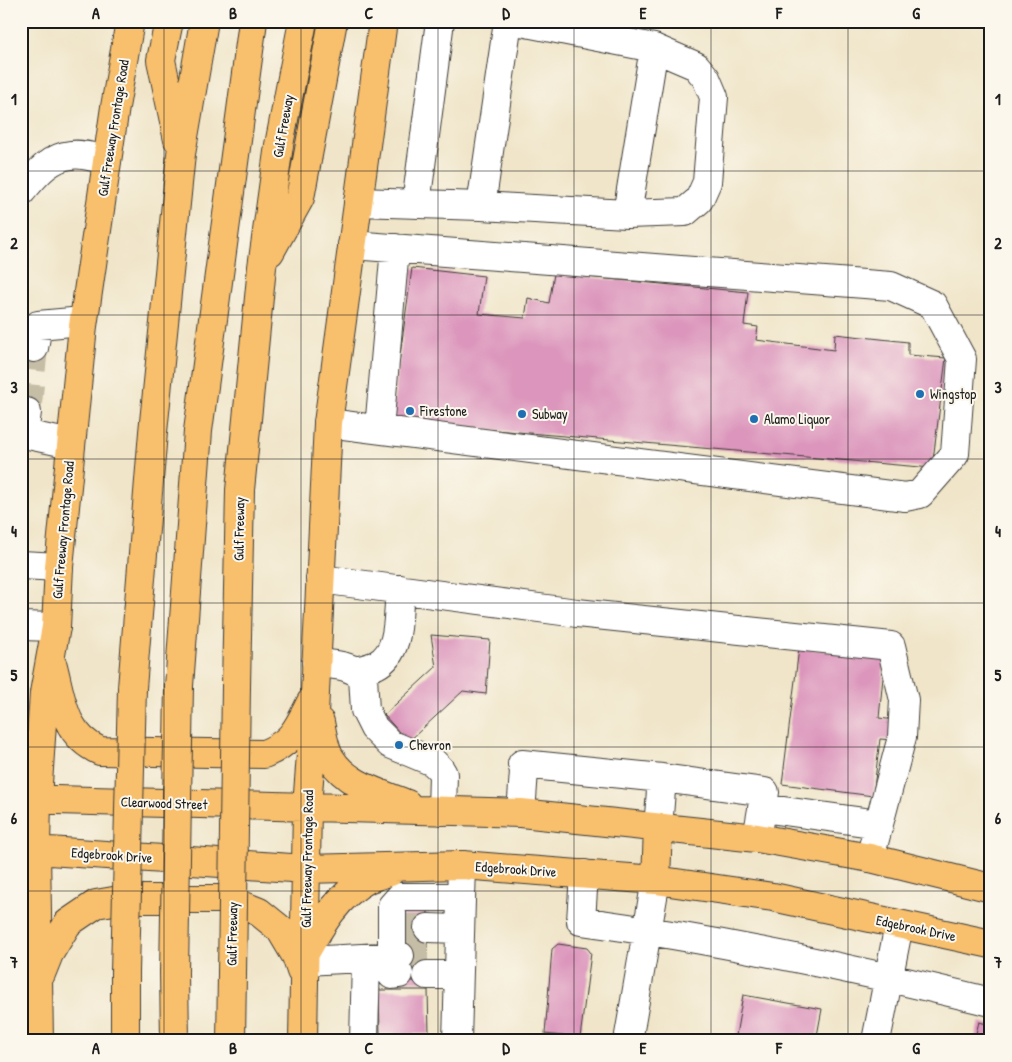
<svg xmlns="http://www.w3.org/2000/svg" width="1012" height="1062" viewBox="0 0 1012 1062" font-family="'Patrick Hand',sans-serif">
  <style>
    .building { fill: #dc95bc }
    .lines { fill: none; stroke-linecap: round; stroke-linejoin: round }
    .minor-tunnel { stroke: #c6bda6; stroke-width: 28; stroke-dasharray: 28 14; stroke-linecap: butt }
    .minor-casing { stroke: #3c3a36; stroke-width: 30 }
    .major-casing { stroke: #3c3a36; stroke-width: 30 }
    .highway-casing { stroke: #3c3a36; stroke-width: 30 }
    .minor { stroke: #fff; stroke-width: 28 }
    .major { stroke: #f8bf6c; stroke-width: 28 }
    .highway { stroke: #f8bf6c; stroke-width: 28 }
    .highway-bridge-casing { stroke: #3c3a36; stroke-width: 30; stroke-linecap: butt }
    .highway-bridge { stroke: #f8bf6c; stroke-width: 28 }
    .grid { fill: none; stroke: #1c1c1c; stroke-width: 1; stroke-opacity: 0.55 }
    .poi-dot { fill: #1f6fb2; stroke: #fbf7ec; stroke-width: 2 }
    .labels { text-anchor: middle; stroke-width: 4; stroke-linejoin: round; paint-order: stroke }
    .street-label { font-size: 14px; fill: #1c1c1c; stroke: #fbf7ec }
    .poi-label { font-size: 14px; fill: #1c1c1c; stroke: #fbf7ec; text-anchor: start }
    .neatline { fill: none; stroke: #1c1c1c; stroke-width: 2 }
    .grid-label { font-size: 16px; text-anchor: middle; font-weight: bold; fill: #1c1c1c }
  </style>
  <rect width="100%" height="100%" fill="#fbf7ec"/>
  <filter id="ink" filterUnits="userSpaceOnUse"><feTurbulence type="fractalNoise" baseFrequency=".02" numOctaves="2"/><feDisplacementMap in="SourceGraphic" scale="10" xChannelSelector="R" yChannelSelector="G"/><feConvolveMatrix kernelMatrix="1 2 1 2 8 2 1 2 1" color-interpolation-filters="sRGB"/></filter>
  <filter id="wash" filterUnits="userSpaceOnUse"><feTurbulence type="fractalNoise" baseFrequency=".0096" numOctaves="4" result="noise"/><feDisplacementMap in="SourceGraphic" scale="20" xChannelSelector="R" yChannelSelector="G"/><feGaussianBlur stdDeviation="1.12" result="paint"/><feColorMatrix in="noise" values="0 0 0 0 0 0 0 0 0 0 0 0 0 0 0 0 0 1.4 0 .05"/><feComposite in="paint" operator="in"/></filter>
  <g filter="url(#wash)">
    <rect width="100%" height="100%" fill="#f0e5c9"/>
    <g id="blocks">
      <!-- building -->
      <path class="building" d="M 412,268 L 484,276 L 479,314 L 525,318 L 528,298 L 549,303 L 554,274 L 748,292 L 744,325 L 758,327 L 756,340 L 834,350 L 835,334 L 908,342 L 908,355 L 946,358 L 932,468 L 391,421 Z
        M 431,635 L 490,640 L 486,694 L 463,691 L 408,742 L 384,715 L 436,667 Z
        M 799,648 L 885,657 L 879,718 L 895,720 L 893,740 L 880,739 L 873,796 L 782,784 Z
        M 400,905 L 428,905 L 427,981 L 400,981 Z
        M 558,944 L 587,948 L 591,953 L 580,1038 L 545,1034 L 552,949 Z
        M 379,990 L 428,990 L 429,1034 L 380,1034 Z
        M 743,995 L 822,1009 L 816,1041 L 735,1041 Z
        M 979,1022 L 991,1025 L 991,1041 L 974,1041 Z"/>
    </g>
  </g>
  <g filter="url(#ink)">
    <use href="#blocks" fill-opacity="0" stroke="#3c3a36" stroke-width="1"/>
    <g class="lines">
      <!-- minor-tunnel -->
      <path class="minor-tunnel" d="M 27,412 L 34,348
        M 400,928 L 428,928
        M 400,956 L 428,955"/>
      <defs>
        <path id="minor" d="M 21,192 C 35,176 49,157 71,155 C 82,153 96,158 107,160
          M 358,202 L 481,206 L 627,214 L 654,48 L 516,21
          M 416,204 L 440,21
          M 481,206 L 508,21
          M 627,214 L 685,212 L 699,200 L 707,182 L 714,97 L 706,78 L 696,66 L 654,48
          M 34,348 L 38,325 L 83,321
          M 27,412 L 24,434 L 71,444
          M 328,423 C 521,447 713,474 905,497 L 920,494 L 955,454 L 962,359 L 933,305 L 891,286 L 352,245
          M 379,429 L 395,248
          M 21,565 L 59,567
          M 320,579 L 577,613 L 891,646 L 904,700 L 902,737 L 870,858
          M 21,626 L 56,627
          M 316,663 C 334,665 349,664 363,677 L 365,710 L 374,728 L 390,744 L 433,762 L 440,769 L 443,774 L 442,811
          M 356,671 C 362,669 370,668 376,665 C 402,652 397,614 400,589
          M 762,808 L 879,824
          M 521,813 L 524,771 L 522,764 L 662,778 L 765,792 L 757,838
          M 658,828 L 662,778
          M 584,874 L 581,921 C 719,940 856,969 991,1002
          M 428,928 L 459,929
          M 305,961 L 400,956
          M 399,974 L 392,975 L 392,906 L 400,897 L 461,897
          M 427,975 L 458,975
          M 364,1041 L 366,959
          M 457,1041 L 462,865
          M 628,1041 L 656,880
          M 876,1041 L 899,925"/>
        <path id="major" d="M 53,666 C 62,701 64,735 100,751 L 264,754 C 293,742 297,729 311,702
          M 320,722 C 322,732 325,751 331,759 C 347,785 380,793 407,804
          M 21,799 L 521,813 L 757,838 L 870,858 L 991,888
          M 21,849 L 306,869 L 462,865 L 656,880 L 773,897 L 991,944
          M 656,880 L 658,828
          M 305,953 C 321,925 338,895 368,879 C 375,876 383,874 390,872
          M 41,974 L 49,954 L 68,923 L 96,904 L 125,899 L 227,899 L 259,912 L 280,929 L 296,956 L 301,971
          M 39,1041 L 36,849 L 37,799 L 44,693 L 56,627 L 59,567 L 83,326 L 115,107 L 130,21
          M 303,1041 L 307,807 L 314,714 L 328,423 L 383,21"/>
        <path id="highway" d="M 169,21 L 161,60 L 178,140
          M 270,252 L 300,198 L 333,21
          M 179,686 L 198,431 L 253,21
          M 236,686 L 240,490 L 262,267 L 279,145 L 303,21
          M 132,688 L 153,432 L 181,154 L 204,21
          M 125,972 L 125,1041
          M 174,973 L 175,1041
          M 231,1041 L 232,974"/>
      </defs>
      <!-- minor casing -->
      <use href="#minor" class="minor-casing"/>
      <!-- major casing -->
      <use href="#major" class="major-casing"/>
      <!-- highway casing -->
      <use href="#highway" class="highway-casing"/>
      <!-- minor -->
      <use href="#minor" class="minor"/>
      <!-- major -->
      <use href="#major" class="major"/>
      <!-- highway -->
      <use href="#highway" class="highway"/>
      <defs>
        <path id="highway-bridge" d="M 125,972 L 132,688
          M 174,973 L 179,686
          M 232,974 L 236,686"/>
      </defs>
      <!-- highway-bridge casing -->
      <use href="#highway-bridge" class="highway-bridge-casing"/>
      <!-- highway-bridge -->
      <use href="#highway-bridge" class="highway-bridge"/>
    </g>
  </g>
  <!-- grid -->
  <path class="grid" d="M 164,21 L 164,1041M 301,21 L 301,1041M 438,21 L 438,1041M 574,21 L 574,1041M 711,21 L 711,1041M 848,21 L 848,1041M 21,171 L 991,171M 21,315 L 991,315M 21,459 L 991,459M 21,603 L 991,603M 21,747 L 991,747M 21,891 L 991,891"/>
  <!-- markers -->
  <g class="poi-dot">
    <circle cx="920" cy="394" r="5"/>
    <circle cx="410" cy="411" r="5"/>
    <circle cx="522" cy="414" r="5"/>
    <circle cx="754" cy="419" r="5"/>
    <circle cx="399" cy="745" r="5"/>
  </g>
  <g class="labels">
    <!-- street labels -->
    <g class="street-label">
      <text transform="translate(283 126) rotate(-80)" y="5">Gulf Freeway</text>
      <text transform="translate(113 128) rotate(-81)" y="5">Gulf Freeway Frontage Road</text>
      <text transform="translate(239 529) rotate(-89)" y="5">Gulf Freeway</text>
      <text transform="translate(63 530) rotate(-85)" y="5">Gulf Freeway Frontage Road</text>
      <text transform="translate(164 803) rotate(2)" y="5">Clearwood Street</text>
      <text transform="translate(112 855) rotate(4)" y="5">Edgebrook Drive</text>
      <text transform="translate(307 859) rotate(-89)" y="5">Gulf Freeway Frontage Road</text>
      <text transform="translate(516 869) rotate(4)" y="5">Edgebrook Drive</text>
      <text transform="translate(916 928) rotate(12)" y="5">Edgebrook Drive</text>
      <text transform="translate(232 934) rotate(-89)" y="5">Gulf Freeway</text>
    </g>
    <!-- poi labels -->
    <g class="poi-label">
      <text x="930" y="399">Wingstop</text>
      <text x="420" y="416">Firestone</text>
      <text x="532" y="419">Subway</text>
      <text x="764" y="424">Alamo Liquor</text>
      <text x="409" y="750">Chevron</text>
    </g>
  </g>
  <!-- margin -->
  <rect width="1012" height="1062" fill="none" stroke="#fbf7ec" stroke-width="55"/>
  <rect x="28" y="28" width="956" height="1006" class="neatline"/>
  <g class="grid-label">
    <text x="96" y="19">A</text>
    <text x="233" y="19">B</text>
    <text x="369" y="19">C</text>
    <text x="506" y="19">D</text>
    <text x="643" y="19">E</text>
    <text x="779" y="19">F</text>
    <text x="916" y="19">G</text>
    <text x="14" y="105">1</text>
    <text x="998" y="105">1</text>
    <text x="14" y="249">2</text>
    <text x="998" y="249">2</text>
    <text x="14" y="393">3</text>
    <text x="998" y="393">3</text>
    <text x="14" y="537">4</text>
    <text x="998" y="537">4</text>
    <text x="14" y="681">5</text>
    <text x="998" y="681">5</text>
    <text x="14" y="824">6</text>
    <text x="998" y="824">6</text>
    <text x="14" y="968">7</text>
    <text x="998" y="968">7</text>
    <text x="96" y="1054">A</text>
    <text x="233" y="1054">B</text>
    <text x="369" y="1054">C</text>
    <text x="506" y="1054">D</text>
    <text x="643" y="1054">E</text>
    <text x="779" y="1054">F</text>
    <text x="916" y="1054">G</text>
  </g>
</svg>
